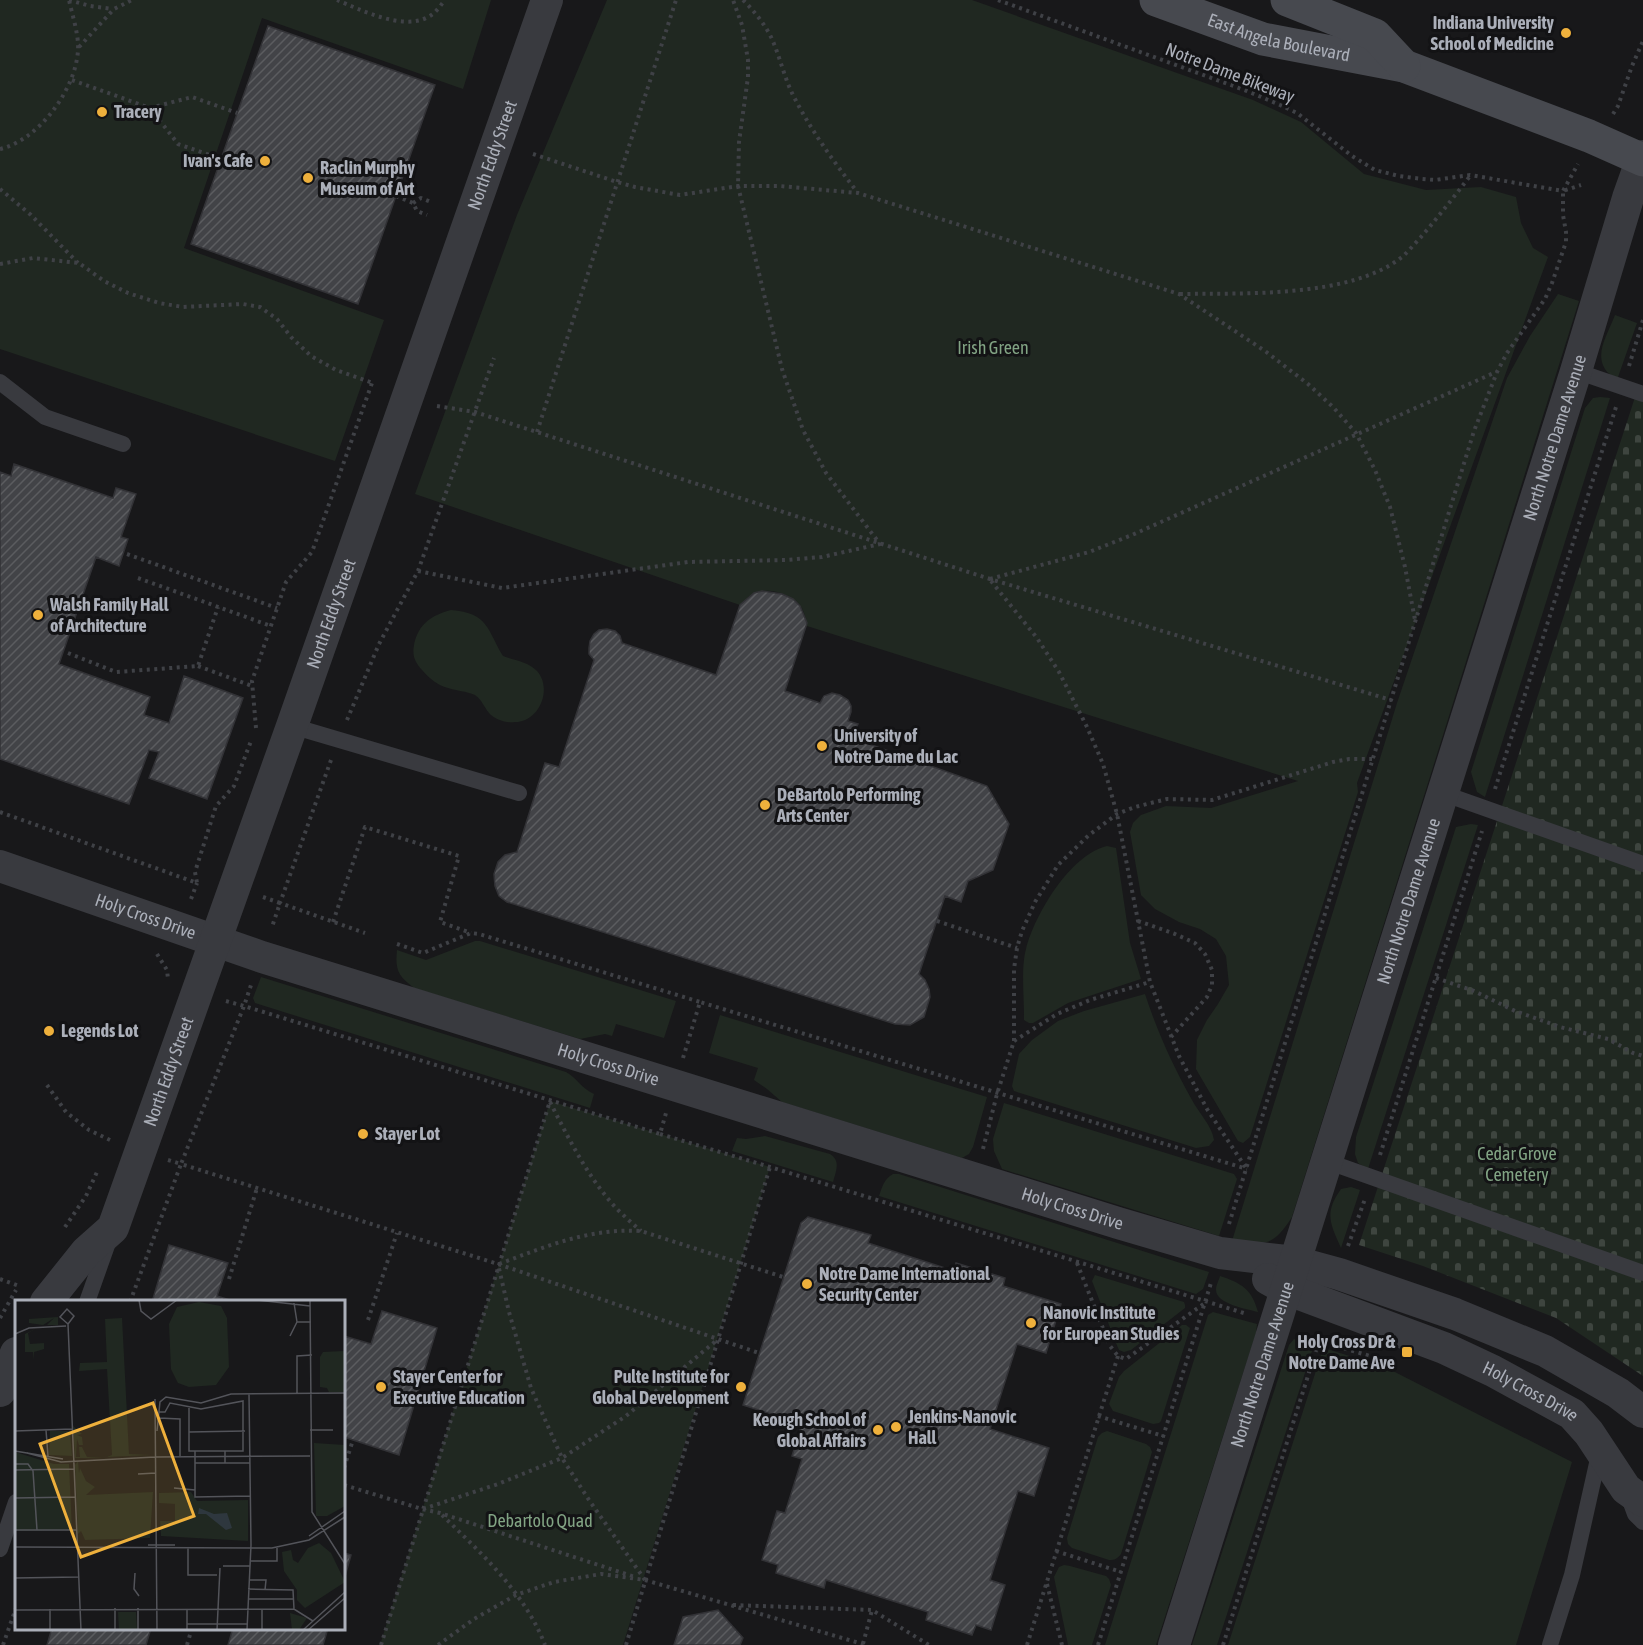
<svg xmlns="http://www.w3.org/2000/svg" width="1643" height="1645" viewBox="0 0 1643 1645" font-family="'Asap Condensed',sans-serif">
  <style>
    .green { fill: #202821 }
    .cemetery { fill: url(#cemetery-stones) }
    .building { fill: url(#building-hatch); stroke: #323236; stroke-width: 1.5 }
    .lines { fill: none; stroke-linecap: round; stroke-linejoin: round }
    .path { stroke: #3f4146; stroke-width: 4; stroke-dasharray: 3 4.5; stroke-linecap: butt }
    .lane { stroke: #393a3f; stroke-width: 16 }
    .street { stroke: #393a3f; stroke-width: 32 }
    .secondary { stroke: #47494f; stroke-width: 33 }
    .poi-dot { fill: #eeb03c; stroke: #131315; stroke-width: 2 }
    .labels { text-anchor: middle; stroke-width: 6; stroke-linejoin: round; paint-order: stroke }
    .poi-label { font-size: 18px; font-weight: bold; fill: #abafb9; stroke: #131315; text-anchor: start }
    .street-label { font-size: 18px; fill: #abafb9; stroke: #131315 }
    .park-label { font-size: 18px; fill: #82a484; stroke: #131315 }
    .inset-road { fill: none; stroke: #53545a; stroke-width: 1.5 }
    .view { fill: #eeb03c; fill-opacity: 0.15; stroke: #eeb03c; stroke-width: 3 }
    .inset-edge { fill: none; stroke: #abafb9; stroke-width: 3 }
  </style>
  <defs>
    <pattern id="cemetery-stones" width="16" height="16" patternUnits="userSpaceOnUse" patternTransform="scale(1.5)"><rect width="16" height="16" fill="#202821"/><path d="M2 7V4a2 2 0 0 1 4 0v3zM10 15v-3a2 2 0 0 1 4 0v3z" fill="#3e453f"/></pattern>
    <pattern id="building-hatch" width="6" height="6" patternUnits="userSpaceOnUse" patternTransform="scale(1.5)"><rect width="6" height="6" fill="#424347"/><path d="M-1 1l2-2M0 6l6-6M5 7l2-2" fill="none" stroke="#5b5c5f"/></pattern>
  </defs>
  <rect width="100%" height="100%" fill="#18181a"/>
  <!-- green -->
  <path class="green" d="M 0,0 L 491,0 L 463,89 L 262,18 L 184,248 L 384,320 L 335,461 L 0,349 Z
    M 607,0 L 972,0 L 1253,100 L 1301,122 L 1364,174 L 1426,190 L 1481,187 L 1516,197 L 1521,223 L 1533,248 L 1548,257 L 1357,783 L 1358,792 L 1250,1137 L 1243,1143 L 1238,1141 L 1196,1069 L 1197,1040 L 1207,1020 L 1218,1004 L 1229,985 L 1226,956 L 1216,939 L 1200,929 L 1179,922 L 1155,909 L 1141,895 L 1130,832 L 1133,823 L 1141,815 L 1166,806 L 1211,808 L 1298,781 L 807,626 C 806,619 804,610 799,604 C 789,594 769,587 755,593 C 749,595 745,601 740,605 L 415,494 L 517,215 Z
    M 1558,294 L 1579,301 L 1292,1217 C 1273,1247 1265,1245 1232,1241 L 1397,703 L 1507,378 L 1530,336 Z
    M 1615,315 L 1637,323 L 1617,380 C 1588,362 1606,339 1615,315 Z
    M 1600,397 L 1610,398 L 1485,797 L 1477,792 L 1471,772 L 1585,408 L 1593,398 Z
    M 451,610 C 489,613 487,630 503,656 C 514,660 529,662 537,671 C 553,689 539,722 515,722 C 506,723 495,720 489,713 C 484,707 482,700 475,695 C 466,691 457,691 448,688 C 437,685 430,679 422,670 C 415,662 412,656 414,645 C 418,624 432,615 451,610 Z
    M 1471,824 L 1478,825 L 1368,1169 L 1358,1163 L 1355,1154 L 1356,1137 L 1456,827 Z
    M 1107,846 L 1116,848 L 1130,943 L 1141,979 L 1068,1003 L 1033,1023 L 1029,1023 L 1024,1020 L 1024,1015 C 1024,996 1021,967 1026,949 C 1035,914 1070,855 1107,846 Z
    M 475,941 L 480,941 L 676,1001 L 664,1038 L 616,1024 L 612,1036 L 605,1034 L 580,1039 L 414,988 C 398,976 395,970 397,950 L 426,960 Z
    M 261,977 L 566,1072 C 577,1078 582,1089 594,1094 L 590,1108 L 255,1003 L 253,998 Z
    M 1145,994 C 1157,1031 1173,1066 1192,1100 C 1199,1113 1212,1126 1214,1140 L 1209,1146 L 1196,1148 L 1014,1091 L 1012,1086 L 1019,1054 L 1032,1040 L 1058,1021 L 1084,1011 Z
    M 720,1015 L 987,1097 L 973,1147 L 969,1154 L 962,1158 L 782,1102 L 767,1089 L 754,1080 L 758,1068 L 709,1053 Z
    M 550,1101 L 770,1167 L 623,1645 L 380,1645 Z
    M 1004,1103 L 1234,1174 L 1237,1179 L 1219,1236 L 1002,1169 L 994,1151 L 993,1139 Z
    M 765,1136 L 830,1154 C 841,1161 836,1171 833,1182 L 732,1151 L 737,1138 L 746,1139 Z
    M 893,1174 L 899,1174 L 1209,1272 L 1203,1289 L 1196,1294 L 879,1196 C 882,1187 884,1179 893,1174 Z
    M 1351,1187 L 1360,1190 L 1341,1248 C 1330,1223 1324,1213 1341,1189 Z
    M 1095,1275 L 1184,1302 L 1185,1305 L 1185,1308 L 1131,1350 L 1124,1352 L 1119,1350 L 1116,1343 L 1092,1281 Z
    M 1220,1276 C 1241,1283 1252,1289 1258,1312 C 1247,1309 1216,1304 1216,1290 C 1216,1285 1219,1280 1220,1276 Z
    M 1213,1312 L 1257,1324 L 1256,1333 L 1156,1645 L 1105,1645 L 1208,1315 Z
    M 1182,1325 L 1186,1325 L 1190,1328 L 1161,1421 L 1159,1423 L 1153,1424 L 1113,1411 L 1109,1404 L 1119,1377 L 1124,1371 Z
    M 1294,1339 L 1311,1345 L 1313,1348 L 1217,1645 L 1192,1645 L 1289,1345 Z
    M 1327,1349 L 1385,1367 L 1572,1462 L 1516,1645 L 1228,1645 L 1322,1352 Z
    M 1107,1431 L 1146,1444 L 1150,1447 L 1152,1452 L 1121,1554 C 1117,1559 1115,1560 1109,1560 L 1072,1548 L 1068,1544 L 1067,1538 L 1098,1437 L 1102,1433 Z
    M 1064,1565 L 1070,1566 L 1106,1576 L 1109,1579 L 1111,1585 L 1092,1645 L 1068,1645 L 1054,1577 L 1059,1567 Z"/>
  <!-- cemetery -->
  <path class="cemetery" d="M 1639,385 L 1643,387 L 1643,1376 L 1556,1318 L 1423,1266 L 1359,1245 Z"/>
  <!-- building -->
  <path class="building" d="M 268,26 L 435,85 L 358,304 L 191,244 Z
    M 14,464 L 113,498 L 116,488 L 136,494 L 121,537 L 128,539 L 119,566 L 96,557 L 59,664 L 150,697 L 144,715 L 169,723 L 184,676 L 243,698 L 207,799 L 149,778 L 159,752 L 149,750 L 129,804 L 0,759 L 0,472 L 11,476 Z
    M 762,591 L 782,594 L 793,599 L 800,606 L 807,623 L 785,691 L 820,703 L 824,696 L 832,693 L 840,695 L 848,700 L 851,706 L 851,712 L 848,721 L 858,724 L 852,738 L 987,786 L 1009,824 L 993,870 L 968,881 L 961,902 L 945,896 L 919,974 L 925,980 L 929,989 L 930,997 L 924,1017 L 910,1025 L 895,1024 L 507,902 L 499,896 L 495,886 L 494,874 L 498,862 L 505,855 L 517,852 L 545,763 L 559,767 L 594,660 L 589,654 L 589,648 L 590,641 L 594,634 L 599,630 L 607,629 L 615,631 L 620,636 L 622,643 L 716,675 L 740,605 L 754,593 Z
    M 808,1217 L 871,1235 L 868,1243 L 954,1271 L 956,1263 L 1005,1278 L 1003,1286 L 1061,1304 L 1046,1353 L 1017,1344 L 990,1429 L 1049,1448 L 1034,1496 L 1018,1491 L 990,1580 L 1005,1585 L 991,1630 L 976,1625 L 972,1635 L 926,1620 L 928,1612 L 826,1580 L 824,1588 L 776,1573 L 778,1565 L 762,1560 L 777,1511 L 785,1513 L 802,1459 L 792,1456 L 802,1424 L 743,1405 L 801,1223 Z
    M 169,1245 L 228,1263 L 217,1296 L 236,1302 L 152,1302 Z
    M 382,1311 L 437,1328 L 399,1455 L 344,1437 L 347,1431 L 344,1430 L 344,1336 L 371,1344 Z
    M 344,1553 L 351,1555 L 344,1580 Z
    M 718,1610 L 743,1638 L 740,1645 L 674,1645 L 683,1617 Z
    M 52,1628 L 151,1628 L 146,1645 L 47,1645 Z
    M 233,1628 L 328,1628 L 323,1645 L 228,1645 Z"/>
  <g class="lines">
    <!-- path -->
    <path class="path" d="M 69,0 L 90,6 L 113,9
      M 337,0 C 361,10 403,31 428,17 C 436,13 440,6 445,0
      M 743,0 C 754,11 764,23 771,37 C 780,56 784,78 794,97 C 812,132 834,162 858,193
      M 998,0 L 1247,91 L 1280,105 L 1297,113 L 1352,156 L 1375,170 L 1399,176 L 1422,179 L 1435,180 L 1470,175 L 1563,191 L 1578,164
      M 79,47 L 114,9 L 132,0
      M 72,80 L 150,108 L 192,97 L 237,113
      M 150,108 L 178,144 L 221,159
      M 1613,114 L 1618,106 L 1632,66 L 1643,41
      M 0,149 C 39,140 76,89 78,50 C 79,35 72,14 69,0
      M 533,154 L 617,182 L 635,187 L 680,195 L 738,186 L 780,186 L 858,193 L 1179,294 L 1265,351 L 1308,384 L 1333,407 L 1356,433 L 1375,470 L 1390,507 L 1405,567 L 1415,620
      M 0,189 L 31,215 L 78,263
      M 396,196 L 413,203 L 417,211 L 427,215
      M 413,203 L 421,198 L 431,202
      M 0,264 L 33,258 L 79,263 L 104,281 L 128,293 L 159,303 L 183,307 L 243,304 L 260,307 L 277,319 L 291,337 L 311,356 L 336,370 L 373,383
      M 1180,294 C 1245,293 1350,298 1402,257 C 1409,251 1415,243 1421,237 C 1438,217 1454,197 1470,176
      M 1629,366 L 1643,320
      M 437,406 L 475,412 L 990,579 L 1391,700 L 1474,431 L 1497,372 L 1507,353 L 1545,299 L 1552,283 L 1566,242 L 1566,232 L 1563,215 L 1563,191 L 1581,185
      M 537,432 L 676,0
      M 127,554 L 277,608
      M 418,571 L 502,588 L 688,562 L 786,560 L 822,557 L 880,544 L 826,473 L 803,430 L 782,369 L 738,186 L 739,142 L 748,77 L 748,60 L 742,25 L 733,0
      M 138,578 L 271,626
      M 990,579 L 1089,552 L 1132,535 L 1496,372
      M 991,581 L 1037,638 L 1059,672 L 1087,727 L 1103,764 L 1117,814 L 1150,982 L 1179,1056 L 1207,1109 L 1246,1168
      M 68,653 L 116,672 L 198,666 L 218,607
      M 198,666 L 252,686
      M 347,720 L 379,644 L 418,571 L 494,358
      M 256,728 L 252,681 L 286,582 L 312,552 L 372,383
      M 331,760 L 280,903 L 365,933
      M 1495,789 L 1616,407
      M 0,812 L 197,883 L 195,872 L 216,806 L 234,786 L 251,741
      M 263,897 L 280,903 L 272,927
      M 191,899 L 197,883
      M 937,921 L 1017,948
      M 1138,921 L 1175,934 L 1195,943 L 1205,954 L 1212,970 L 1212,985 L 1207,997 L 1171,1037
      M 333,922 L 365,827 L 459,856 L 440,922 L 471,933
      M 397,944 L 423,953 L 471,933 L 479,934 L 700,1002
      M 157,954 L 167,970 L 168,979
      M 1436,978 L 1474,991 L 1515,1011 L 1560,1027 L 1608,1039 L 1633,1053 L 1643,1056
      M 226,1001 L 244,1006 L 251,985
      M 1014,1041 L 1057,1014 L 1090,1000 L 1150,982
      M 683,1058 L 700,1002 L 1247,1169
      M 47,1085 L 66,1112 L 89,1130 L 112,1141
      M 550,1102 C 569,1139 588,1178 617,1209 C 625,1217 633,1224 641,1231
      M 660,1134 L 770,1167 L 1247,1314
      M 983,1149 L 997,1094 L 1014,1041 L 1014,969 L 1017,948 L 1022,931 L 1035,902 L 1058,865 L 1089,835 L 1117,814 L 1135,807 L 1167,799 L 1212,800 L 1333,762 L 1349,759 L 1372,759
      M 1380,1155 L 1482,831
      M 168,1160 L 181,1164 L 244,1006 L 660,1134 L 666,1113
      M 1229,1224 L 1391,700
      M 65,1227 L 86,1196 L 97,1172
      M 1348,1246 L 1365,1199
      M 1077,1263 L 1110,1346 L 1118,1356 L 1126,1359 L 1205,1303
      M 499,1264 C 547,1246 589,1228 641,1231 L 783,1277
      M 0,1279 L 19,1286
      M 229,1279 L 257,1188
      M 130,1302 L 181,1164 L 498,1264 L 759,1353
      M 0,1318 L 16,1290
      M 368,1320 L 397,1233
      M 1304,1336 L 1319,1340
      M 430,1375 L 461,1384
      M 1098,1416 L 1163,1436
      M 344,1468 L 352,1443
      M 344,1485 L 422,1509 L 440,1513 L 635,1577
      M 423,1509 L 498,1484 L 562,1458 L 626,1416 L 717,1340
      M 442,1515 C 481,1553 525,1593 545,1645
      M 1056,1551 L 1121,1572
      M 645,1580 L 866,1645
      M 1047,1584 L 1062,1645
      M 733,1605 L 872,1610 L 929,1645
      M 863,1644 L 872,1610
      M 3,1645 L 16,1608
      M 187,1645 L 192,1628
      M 381,1645 L 550,1101
      M 438,1645 L 474,1619 L 516,1595 L 554,1582 L 601,1574 L 645,1580 L 589,1500 L 562,1458 L 531,1388 L 509,1312 L 498,1264
      M 626,1645 L 770,1167
      M 1027,1645 L 1118,1356
      M 1098,1645 L 1211,1283
      M 1223,1645 L 1319,1341 L 1370,1356"/>
    <!-- lane -->
    <path class="lane" d="M 1576,371 L 1643,394
      M 0,382 L 45,417 L 123,444
      M 292,726 L 519,793
      M 1442,793 L 1643,864
      M 1326,1161 L 1643,1273
      M 87,1302 L 110,1237
      M 1628,1495 L 1635,1514 L 1643,1522
      M 0,1549 L 16,1502
      M 1550,1645 L 1572,1575 L 1600,1450"/>
    <!-- street -->
    <g class="street">
      <path id="s1" d="M 0,866 L 262,957 L 1118,1223 L 1220,1253 L 1295,1262 L 1339,1274 L 1455,1314 L 1545,1351 L 1618,1393 L 1643,1412"/>
      <path id="s2" d="M 1268,1279 L 1286,1289 L 1444,1348 L 1493,1371 L 1572,1414 L 1589,1433 L 1626,1489 L 1643,1501"/>
      <path id="s3" d="M 46,1302 L 86,1252 L 113,1228 L 292,726 L 547,0"/>
      <path d="M 0,1391 L 16,1353"/>
      <path id="s4" d="M 1174,1645 L 1576,371 L 1628,198 L 1643,156"/>
    </g>
    <!-- secondary -->
    <g class="secondary">
      <path id="s5" d="M 1156,0 L 1263,39 L 1404,66 L 1589,136 L 1643,160"/>
      <path d="M 1287,0 L 1375,35 L 1404,66"/>
    </g>
  </g>
  <!-- markers -->
  <g class="poi-dot">
    <circle cx="1566" cy="33" r="6"/>
    <circle cx="102" cy="112" r="6"/>
    <circle cx="265" cy="161" r="6"/>
    <circle cx="308" cy="178" r="6"/>
    <circle cx="38" cy="615" r="6"/>
    <circle cx="822" cy="746" r="6"/>
    <circle cx="765" cy="805" r="6"/>
    <circle cx="49" cy="1031" r="6"/>
    <circle cx="363" cy="1134" r="6"/>
    <circle cx="807" cy="1284" r="6"/>
    <circle cx="1031" cy="1323" r="6"/>
    <rect x="1401" y="1346" width="12" height="12" rx="3"/>
    <circle cx="381" cy="1387" r="6"/>
    <circle cx="741" cy="1387" r="6"/>
    <circle cx="896" cy="1427" r="6"/>
    <circle cx="878" cy="1430" r="6"/>
  </g>
  <g class="labels">
    <!-- poi labels -->
    <g class="poi-label">
      <text x="1554" y="29" text-anchor="end">Indiana University<tspan x="1554" dy="21">School of Medicine</tspan></text>
      <text x="114" y="118">Tracery</text>
      <text x="253" y="167" text-anchor="end">Ivan's Cafe</text>
      <text x="320" y="174">Raclin Murphy<tspan x="320" dy="21">Museum of Art</tspan></text>
      <text x="50" y="611">Walsh Family Hall<tspan x="50" dy="21">of Architecture</tspan></text>
      <text x="834" y="742">University of<tspan x="834" dy="21">Notre Dame du Lac</tspan></text>
      <text x="777" y="801">DeBartolo Performing<tspan x="777" dy="21">Arts Center</tspan></text>
      <text x="61" y="1037">Legends Lot</text>
      <text x="375" y="1140">Stayer Lot</text>
      <text x="819" y="1280">Notre Dame International<tspan x="819" dy="21">Security Center</tspan></text>
      <text x="1043" y="1319">Nanovic Institute<tspan x="1043" dy="21">for European Studies</tspan></text>
      <text x="1395" y="1348" text-anchor="end">Holy Cross Dr &amp;<tspan x="1395" dy="21">Notre Dame Ave</tspan></text>
      <text x="393" y="1383">Stayer Center for<tspan x="393" dy="21">Executive Education</tspan></text>
      <text x="729" y="1383" text-anchor="end">Pulte Institute for<tspan x="729" dy="21">Global Development</tspan></text>
      <text x="908" y="1423">Jenkins-Nanovic<tspan x="908" dy="21">Hall</tspan></text>
      <text x="866" y="1426" text-anchor="end">Keough School of<tspan x="866" dy="21">Global Affairs</tspan></text>
    </g>
    <!-- street labels -->
    <g class="street-label">
      <text dy="6" stroke="none"><textPath href="#s5" startOffset="129">East Angela Boulevard</textPath></text>
      <text transform="translate(1230 73) rotate(21)" y="6">Notre Dame Bikeway</text>
      <text dy="6" stroke="none"><textPath href="#s3" startOffset="1238">North Eddy Street</textPath></text>
      <text dy="6" stroke="none"><textPath href="#s4" startOffset="1266">North Notre Dame Avenue</textPath></text>
      <text dy="6" stroke="none"><textPath href="#s3" startOffset="752">North Eddy Street</textPath></text>
      <text dy="6" stroke="none"><textPath href="#s4" startOffset="780">North Notre Dame Avenue</textPath></text>
      <text dy="6" stroke="none"><textPath href="#s1" startOffset="154">Holy Cross Drive</textPath></text>
      <text dy="6" stroke="none"><textPath href="#s1" startOffset="640">Holy Cross Drive</textPath></text>
      <text dy="6" stroke="none"><textPath href="#s3" startOffset="266">North Eddy Street</textPath></text>
      <text dy="6" stroke="none"><textPath href="#s1" startOffset="1126">Holy Cross Drive</textPath></text>
      <text dy="6" stroke="none"><textPath href="#s4" startOffset="294">North Notre Dame Avenue</textPath></text>
      <text dy="6" stroke="none"><textPath href="#s2" startOffset="286">Holy Cross Drive</textPath></text>
    </g>
    <!-- park labels -->
    <g class="park-label">
      <text x="993" y="354">Irish Green</text>
      <text x="1517" y="1160">Cedar Grove<tspan x="1517" dy="21">Cemetery</tspan></text>
      <text x="540" y="1527">Debartolo Quad</text>
    </g>
  </g>
  <!-- overview -->
  <g transform="translate(15 1300)">
    <rect width="330" height="330" fill="#18181a"/>
    <path d="M 184,2 L 206,6 L 212,18 L 214,67 L 201,85 L 174,87 L 163,83 L 156,69 L 154,24 L 162,7 ZM 330,9 L 330,92 L 314,92 L 312,88 L 305,87 L 305,57 L 308,52 L 329,51 ZM 43,17 L 43,25 L 32,25 L 39,18 L 28,25 L 14,23 L 14,19 ZM 107,18 L 114,154 L 136,155 L 92,157 L 97,155 L 92,69 L 64,71 L 65,63 L 92,62 L 90,19 ZM 22,28 L 13,33 L 15,44 L 29,43 L 29,49 L 19,52 L 18,60 L 18,52 L 10,52 L 10,34 ZM 58,126 L 67,134 L 62,135 L 67,137 L 68,145 L 64,145 L 62,139 L 61,157 L 65,157 L 64,147 L 67,147 L 72,157 L 88,158 L 60,158 ZM 35,131 L 55,131 L 57,156 L 34,155 ZM 299,143 L 330,145 L 330,206 L 312,216 L 301,216 ZM 63,161 L 64,173 L 65,168 L 71,181 L 80,187 L 71,195 L 138,192 L 135,238 L 70,240 L 66,231 L 63,234 L 60,165 ZM 176,192 L 182,201 L 233,200 L 233,241 L 146,236 L 145,221 L 160,221 L 160,204 L 144,203 L 144,193 ZM 103,312 L 121,312 L 122,330 L 104,330 ZM 275,313 L 292,318 L 284,330 L 277,330 Z" fill="#202821"/>
    <path d="M 304,243 L 316,253 L 330,282 L 290,308 L 282,300 L 282,290 L 269,271 L 267,252 L 276,250 L 278,260 L 283,263 L 293,248 Z" fill="#202821"/>
    <path d="M 0,152 L 39,164 L 54,164 L 57,230 L 0,231 Z" fill="#202821"/>
    <path d="M 184,208 L 199,214 L 212,213 L 217,228 L 211,230 L 191,214 L 183,214 Z" fill="#2e373e"/>
    <path class="inset-road" d="M 124,0 L 126,11 L 136,19 L 162,0M 242,0 L 295,6M 295,0 L 297,212 L 330,264M 279,3 L 282,22M 53,24 L 45,17 L 52,9 L 59,16 L 53,24 L 66,330M 0,34 L 14,28 L 51,26M 275,36 L 282,22 L 296,22M 282,93 L 282,56 L 297,55M 140,99 L 142,330M 174,108 L 174,151 L 210,151M 144,112 L 150,112 L 155,103 L 186,109 L 228,101 L 228,151 L 210,151 L 210,163M 144,118 L 165,119 L 165,156M 31,130 L 33,156M 295,130 L 318,130M 0,131 L 57,129M 142,131 L 145,102 L 151,97 L 186,103 L 216,94 L 330,93M 174,132 L 230,131M 0,151 L 48,159M 180,151 L 180,197 L 235,196M 12,153 L 46,162 L 140,157 L 295,156M 180,163 L 235,163M 0,164 L 13,164 L 18,171 L 22,230M 0,170 L 59,169M 123,174 L 141,173M 159,188 L 180,190M 0,198 L 60,197M 0,230 L 61,230M 294,236 L 330,211M 133,245 L 160,245M 0,247 L 257,248 L 294,240 L 330,217M 173,248 L 173,275 L 202,275M 236,261 L 262,261 L 262,248M 208,266 L 235,266M 120,273 L 119,289 L 124,296M 0,278 L 63,277M 234,280 L 251,280 L 250,290M 233,289 L 278,290 L 279,309M 233,299 L 279,299M 100,308 L 100,330M 123,308 L 123,330M 35,309 L 35,330M 172,309 L 172,330M 247,309 L 247,330M 0,310 L 279,309 L 298,321M 172,324 L 232,324M 202,330 L 205,268M 232,330 L 236,245 L 234,94M 288,330 L 330,292M 293,330 L 330,298"/>
    <path class="view" d="M 138,103 L 179,216 L 66,257 L 25,144 Z"/>
    <rect width="330" height="330" class="inset-edge"/>
  </g>
</svg>
